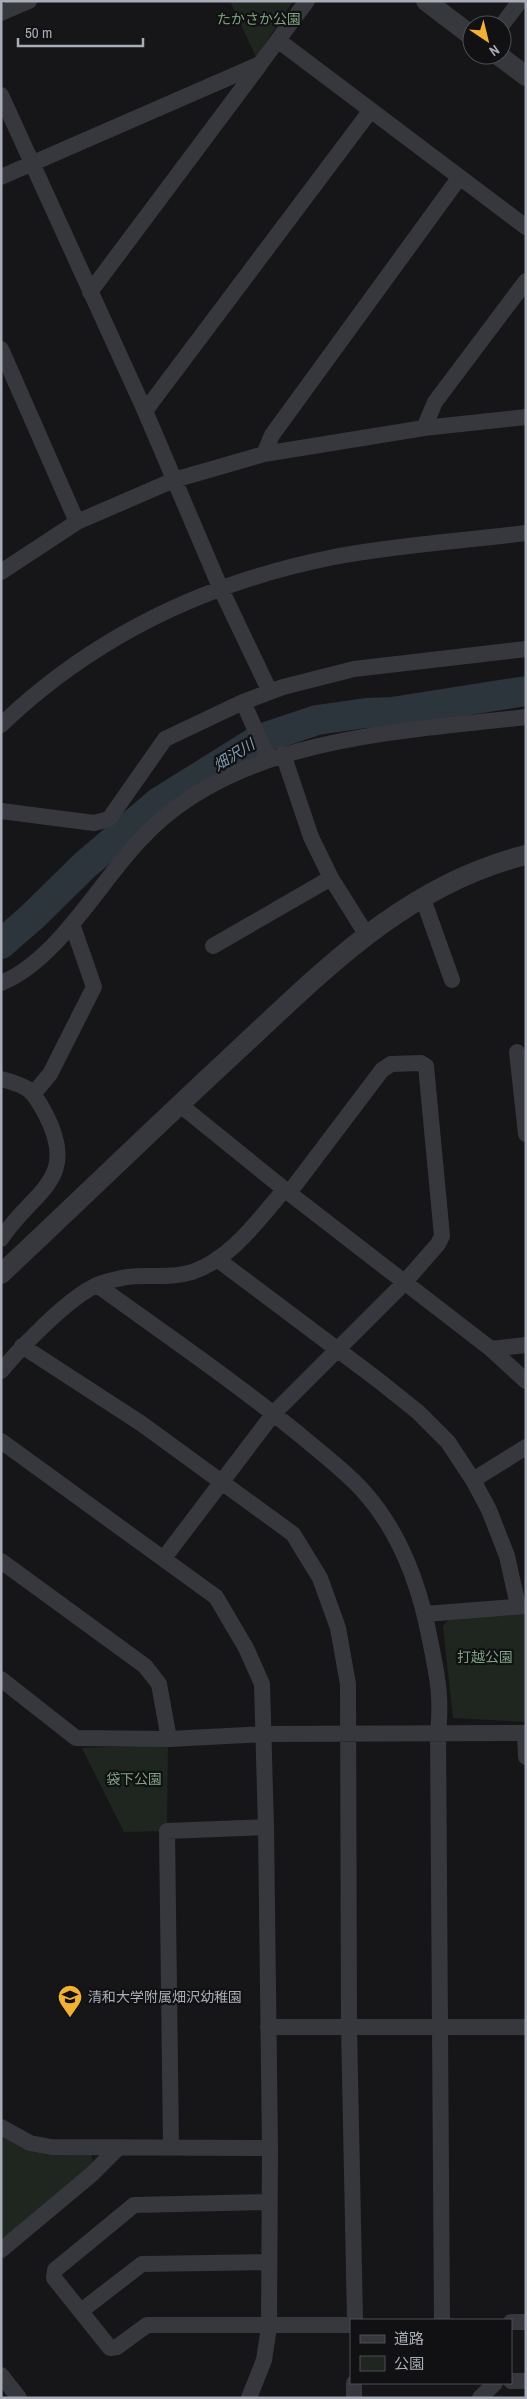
<svg xmlns="http://www.w3.org/2000/svg" width="527" height="2399" viewBox="0 0 527 2399" font-family="'Archivo Narrow','Noto Sans JP',sans-serif">
  <style>
    .green { fill: #1e261f }
    .lines { fill: none; stroke-linecap: round; stroke-linejoin: round }
    .river { stroke: #2c353c; stroke-width: 30 }
    .minor { stroke: #37383d; stroke-width: 16 }
    .tertiary { stroke: #37383d; stroke-width: 20 }
    .labels { text-anchor: middle; stroke-width: 4.5; stroke-linejoin: round; paint-order: stroke }
    .park-label { font-size: 14px; fill: #7fa381; stroke: #111113 }
    .poi-label { font-size: 14px; fill: #a8adb8; stroke: #111113; text-anchor: start }
    .water-label { font-size: 15px; font-style: italic; fill: #7f9bb3; stroke: #111113 }
  </style>
  <rect width="100%" height="100%" fill="#161618"/>
  <!-- green -->
  <path class="green" d="M 230,1 L 293,1 L 256,57 Z
    M 526,1614 L 526,1722 L 453,1718 L 443,1626 L 450,1619 Z
    M 168,1745 L 167,1831 L 124,1832 L 82,1748 Z
    M 1,2135 L 48,2155 L 91,2155 L 93,2161 L 89,2167 L 1,2241 Z"/>
  <g class="lines">
    <!-- river -->
    <path class="river" d="M 1,944 L 32,917 L 85,865 L 159,802 L 260,739 L 317,720 L 366,713 L 392,712 L 526,691"/>
    <!-- minor -->
    <path class="minor" d="M 1,13 L 29,1
      M 502,25 L 520,1
      M 279,41 L 526,227
      M 1,95 L 145,411 L 220,587 L 270,692
      M 1,177 L 260,64 L 307,1
      M 90,292 L 259,66
      M 1,349 L 77,522
      M 145,411 L 371,110
      M 424,428 L 435,402 L 526,281
      M 264,454 L 272,435 L 459,178
      M 1,572 L 77,522 L 174,480 L 264,454 L 424,428 L 526,417
      M 243,702 L 269,760
      M 1,725 C 95,635 208,582 334,557 C 396,545 463,541 526,533
      M 283,754 L 311,837 L 331,878 L 366,934
      M 1,811 L 94,823 L 109,819 L 165,739 L 243,702 L 283,687 L 354,669 L 526,649
      M 422,896 L 452,980
      M 213,946 L 331,878
      M 1,983 C 58,960 100,881 142,838 C 236,737 398,732 526,717
      M 517,1052 L 526,1134
      M 1,1079 C 29,1086 33,1090 46,1115 C 80,1181 32,1191 1,1239
      M 34,1093 L 50,1074 L 94,987 L 72,924
      M 179,1104 L 289,1193 L 491,1349 L 526,1381
      M 217,1259 L 378,1380 L 418,1412 L 448,1442 L 473,1480 L 489,1510 L 507,1556 L 518,1606
      M 97,1285 C 165,1334 235,1382 300,1435 C 322,1454 346,1471 365,1493 C 401,1534 420,1587 430,1640 C 437,1675 442,1696 438,1733 L 442,2320
      M 22,1346 L 142,1424 L 293,1534 L 320,1578 L 338,1628 L 348,1684 L 349,2027 L 355,2320
      M 491,1349 L 526,1345
      M 1,1371 C 22,1346 68,1298 97,1285 C 106,1281 117,1279 127,1277 C 148,1274 171,1279 192,1272 C 231,1259 259,1219 285,1189
      M 1,1441 L 216,1597 L 246,1648 L 262,1684 L 266,1827 L 270,2148 L 269,2327 L 264,2360 L 249,2398
      M 473,1480 L 526,1447
      M 164,1558 L 274,1413 L 404,1283 L 438,1244 L 442,1236 L 426,1066 L 421,1063 L 391,1064 L 382,1070 L 289,1193
      M 1,1561 L 145,1666 L 159,1684 L 169,1739
      M 425,1614 L 526,1606
      M 1,1679 L 76,1738 L 169,1739 L 264,1734 L 526,1733
      M 525,1733 L 526,1757
      M 268,2027 L 526,2027
      M 1,2127 L 30,2143 L 51,2147 L 270,2148
      M 171,2146 L 167,1831 L 266,1827
      M 269,2202 L 134,2205 L 55,2270 L 54,2278 L 110,2348 L 117,2347 L 147,2325 L 351,2325
      M 1,2250 L 92,2174 L 118,2148
      M 81,2311 L 142,2264 L 269,2262
      M 511,2322 L 526,2322
      M 1,2375 L 19,2398
      M 511,2381 L 526,2381
      M 354,2398 L 354,2383
      M 480,2398 L 495,2383"/>
    <!-- tertiary -->
    <path class="tertiary" d="M 426,1 L 472,36
      M 498,55 L 526,76
      M 1,1274 C 80,1200 158,1124 238,1050 C 324,970 407,884 526,855"/>
  </g>
  <!-- icons -->
  <defs>
    <symbol id="school-pin" viewBox="-11 -11 22 30"><path d="M0 17L-7.5 6A9.5 9.5 0 1 1 7.5 6Z" fill="#f2b134" stroke="#111113"/><path d="M0-5L7-2L0 1L-7-2ZM-4 1L0 2.5L4 1V4Q0 6-4 4Z" fill="#111"/></symbol>
  </defs>
  <g fill-rule="evenodd">
    <use href="#school-pin" x="56" y="1983" width="28" height="38"/>
  </g>
  <g class="labels">
    <!-- park labels -->
    <g class="park-label">
      <text x="259" y="24">たかさか公園</text>
      <text x="485" y="1662">打越公園</text>
      <text x="134" y="1784">袋下公園</text>
    </g>
    <!-- poi labels -->
    <g class="poi-label">
      <text x="88" y="2002">清和大学附属畑沢幼稚園</text>
    </g>
    <!-- water labels -->
    <g class="water-label">
      <text transform="translate(234 755) rotate(-32)" y="5">畑沢川</text>
    </g>
  </g>
  <!-- border -->
  <rect width="527" height="2399" fill="none" stroke="#a8adb8" stroke-width="5"/>
  <!-- legend -->
  <rect x="350" y="2319" width="162" height="65" fill="#111113" stroke="#4d4f55"/>
  <rect x="360" y="2335" width="25" height="8" fill="#37383d" stroke="#4d4f55"/>
  <text x="394" y="2344" font-size="15" fill="#a8adb8">道路</text>
  <rect x="360" y="2356" width="25" height="15" fill="#1e261f" stroke="#4d4f55"/>
  <text x="394" y="2369" font-size="15" fill="#a8adb8">公園</text>
  <!-- north arrow -->
  <g transform="translate(487 40) rotate(145)"><circle r="24" fill="#111113" stroke="#4d4f55"/>
  <path d="M0-4L9 19L0 12L-9 19Z" fill="#f2b134"/>
  <text y="-8" font-size="14" font-weight="bold" text-anchor="middle" fill="#a8adb8">N</text>
  </g>
  <!-- scale -->
  <path d="M18 38v8h125v-8" fill="none" stroke="#a8adb8" stroke-width="2.5"/>
  <text x="25" y="38" font-size="15" fill="#a8adb8" stroke="#111113" stroke-width="4" paint-order="stroke">50 m</text>
</svg>
